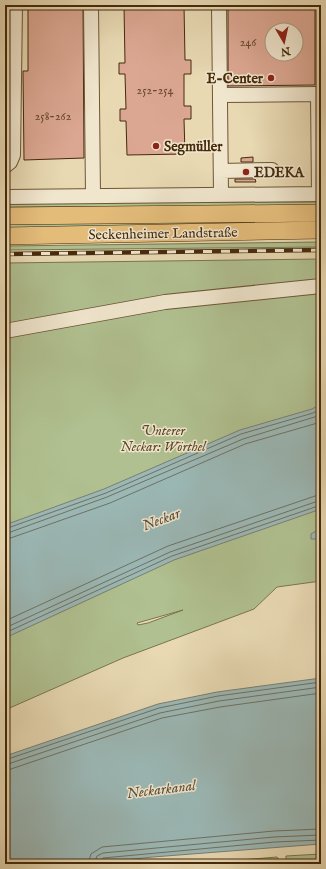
<svg xmlns="http://www.w3.org/2000/svg" width="326" height="869" viewBox="0 0 326 869" font-family="'IM FELL English',serif">
  <style>
    .green { fill: #b0c090; stroke: #7a754e; fill-rule: evenodd }
    .water { fill: #9bb8b6; stroke: #797f72 }
    .lines { fill: none; stroke-linecap: round; stroke-linejoin: round }
    .shore { stroke: #707161; stroke-width: 1 }
    .building { fill: #dba792; stroke: #452a0c; fill-rule: evenodd }
    .minor-casing { stroke: #6e5636; stroke-width: 16 }
    .major-casing { stroke: #452a0c; stroke-width: 18 }
    .minor { stroke: #f0e6ce; stroke-width: 14 }
    .major { stroke: #e4bc7a; stroke-width: 17 }
    .rail-casing { stroke: #452a0c; stroke-width: 4.5 }
    .rail { stroke: #f0e6ce; stroke-width: 3; stroke-dasharray: 9; stroke-linecap: butt }
    .poi-dot { fill: #8f2418; stroke: #f0e6ce; stroke-width: 1.5 }
    .labels { text-anchor: middle; stroke-width: 3; stroke-linejoin: round; paint-order: stroke }
    .number-label { font-size: 12px; fill: #6a492e }
    .poi-label { font-size: 14px; font-weight: bold; fill: #452a0c; stroke: #f0e6ce; text-anchor: start }
    .street-label { font-size: 14px; fill: #452a0c; stroke: #f0e6ce }
    .park-label { font-size: 14px; font-style: italic; fill: #5a4826; stroke: #f0e6ce }
    .water-label { font-size: 15px; font-style: italic; fill: #5a4e36; stroke: #f0e6ce }
  </style>
  <rect width="100%" height="100%" fill="#e8d9b3"/>
  <filter id="stains"><feTurbulence type="fractalNoise" baseFrequency=".005" numOctaves="4"/><feColorMatrix values="0 0 0 0 .2 0 0 0 0 .09 0 0 0 0 .02 0 0 0 .5 -.17"/></filter>
  <radialGradient id="worn" r=".72"><stop offset=".6" stop-color="#630" stop-opacity="0"/><stop offset="1" stop-color="#630" stop-opacity=".3"/></radialGradient>
  <!-- green -->
  <path class="green" d="M 5,202 L 321,202 L 321,206 L 5,207 Z
    M 321,220 L 321,224 L 5,230 L 5,224 Z
    M 321,242 L 321,247 L 5,250 L 5,246 Z
    M 321,259 L 321,581 L 277,587 L 254,609 L 123,658 L 5,710 L 5,263 ZM 183,610 L 148,623 L 138,625 L 137,623 Z
    M 321,854 L 321,864 L 286,864 L 286,856 Z
    M 277,857 L 282,864 L 192,864 Z"/>
  <!-- water -->
  <path class="water" d="M 321,404 L 321,509 L 174,560 L 5,638 L 5,525 L 104,489 L 240,430 L 312,409 Z
    M 321,528 L 321,539 L 311,539 L 311,534 Z
    M 321,678 L 321,844 L 153,857 L 86,864 L 5,864 L 5,756 L 158,704 L 217,692 Z"/>
  <g class="lines">
    <!-- shore -->
    <path class="shore" d="M 5,529 L 106,493 L 241,434 L 313,413 L 321,409
      M 5,534 L 107,497 L 243,439 L 321,415
      M 5,540 L 110,503 L 245,444 L 321,422
      M 5,621 L 168,546 L 321,494
      M 5,628 L 170,552 L 321,500
      M 5,633 L 172,556 L 321,505
      M 5,760 L 159,708 L 218,696 L 321,682
      M 5,765 L 160,713 L 219,701 L 321,687
      M 5,771 L 162,718 L 220,707 L 321,693
      M 88,864 L 91,854 L 102,847 L 274,831 L 321,829
      M 94,864 L 97,856 L 103,853 L 274,837 L 321,835
      M 99,864 L 103,858 L 275,842 L 321,840"/>
  </g>
  <!-- building -->
  <path class="building" d="M 28,5 L 83,5 L 84,158 L 24,160 L 23,71 L 28,71 Z
    M 124,5 L 184,5 L 185,60 L 191,60 L 191,74 L 184,74 L 184,106 L 191,106 L 191,119 L 184,119 L 185,154 L 127,155 L 126,121 L 120,121 L 120,109 L 126,109 L 125,74 L 119,74 L 119,63 L 125,63 Z
    M 228,5 L 315,5 L 315,85 L 228,86 ZM 272,30 L 296,30 L 296,54 L 272,54 Z
    M 253,157 L 253,162 L 241,162 L 241,158 Z
    M 235,179 L 255,179 L 256,182 L 235,182 Z"/>
  <g class="lines">
    <defs>
      <path id="minor" d="M 91,5 L 93,196
        M 219,5 L 221,195
        M 221,95 L 318,94 L 319,194
        M 5,166 L 10,162 L 13,155 L 15,5
        M 221,171 L 272,170
        M 5,197 L 321,194
        M 5,331 L 165,302 L 321,286"/>
      <path id="major" d="M 5,216 L 321,213
        M 5,236 L 321,230"/>
    </defs>
    <!-- minor casing -->
    <use href="#minor" class="minor-casing"/>
    <!-- major casing -->
    <use href="#major" class="major-casing"/>
    <!-- minor -->
    <use href="#minor" class="minor"/>
    <!-- major -->
    <use href="#major" class="major"/>
    <defs>
      <path id="rail" d="M 5,254 L 321,250"/>
    </defs>
    <!-- rail casing -->
    <use href="#rail" class="rail-casing"/>
    <!-- rail -->
    <use href="#rail" class="rail"/>
  </g>
  <!-- markers -->
  <g class="poi-dot">
    <circle cx="271" cy="78" r="4"/>
    <circle cx="156" cy="146" r="4"/>
    <circle cx="246" cy="172" r="4"/>
  </g>
  <g class="labels">
    <!-- number labels -->
    <g class="number-label">
      <text x="248" y="46">246</text>
      <text x="155" y="94">252-254</text>
      <text x="53" y="120">258-262</text>
    </g>
    <!-- poi labels -->
    <g class="poi-label">
      <text x="263" y="83" text-anchor="end">E-Center</text>
      <text x="164" y="151">Segmüller</text>
      <text x="254" y="177">EDEKA</text>
    </g>
    <!-- street labels -->
    <g class="street-label">
      <text transform="translate(163 233) rotate(-1)" y="5">Seckenheimer Landstraße</text>
    </g>
    <!-- park labels -->
    <g class="park-label">
      <text x="163" y="435">Unterer<tspan x="163" dy="16">Neckar: Wörthel</tspan></text>
    </g>
    <!-- water labels -->
    <g class="water-label">
      <text transform="translate(161 519) rotate(-21)" y="5">Neckar</text>
      <text transform="translate(161 789) rotate(-7)" y="5">Neckarkanal</text>
    </g>
  </g>
  <!-- margin -->
  <rect width="326" height="869" fill="none" stroke="#e8d9b3" stroke-width="20"/>
  <rect x="6" y="6" width="314" height="857" fill="none" stroke="#452a0c" stroke-width="2"/>
  <rect x="10" y="10" width="306" height="849" fill="none" stroke="#452a0c"/>
  <!-- north arrow -->
  <g transform="translate(284 42) rotate(171)"><circle r="19" fill="#f0e6ce" stroke="#ac9b80"/>
  <path d="M0-3L7 15L0 10L-7 15Z" fill="#8f2418"/>
  <text y="-6" font-size="11" font-weight="bold" text-anchor="middle" fill="#452a0c">N</text>
  </g>
  <rect width="100%" height="100%" filter="url(#stains)"/>
  <rect width="100%" height="100%" fill="url(#worn)"/>
</svg>
